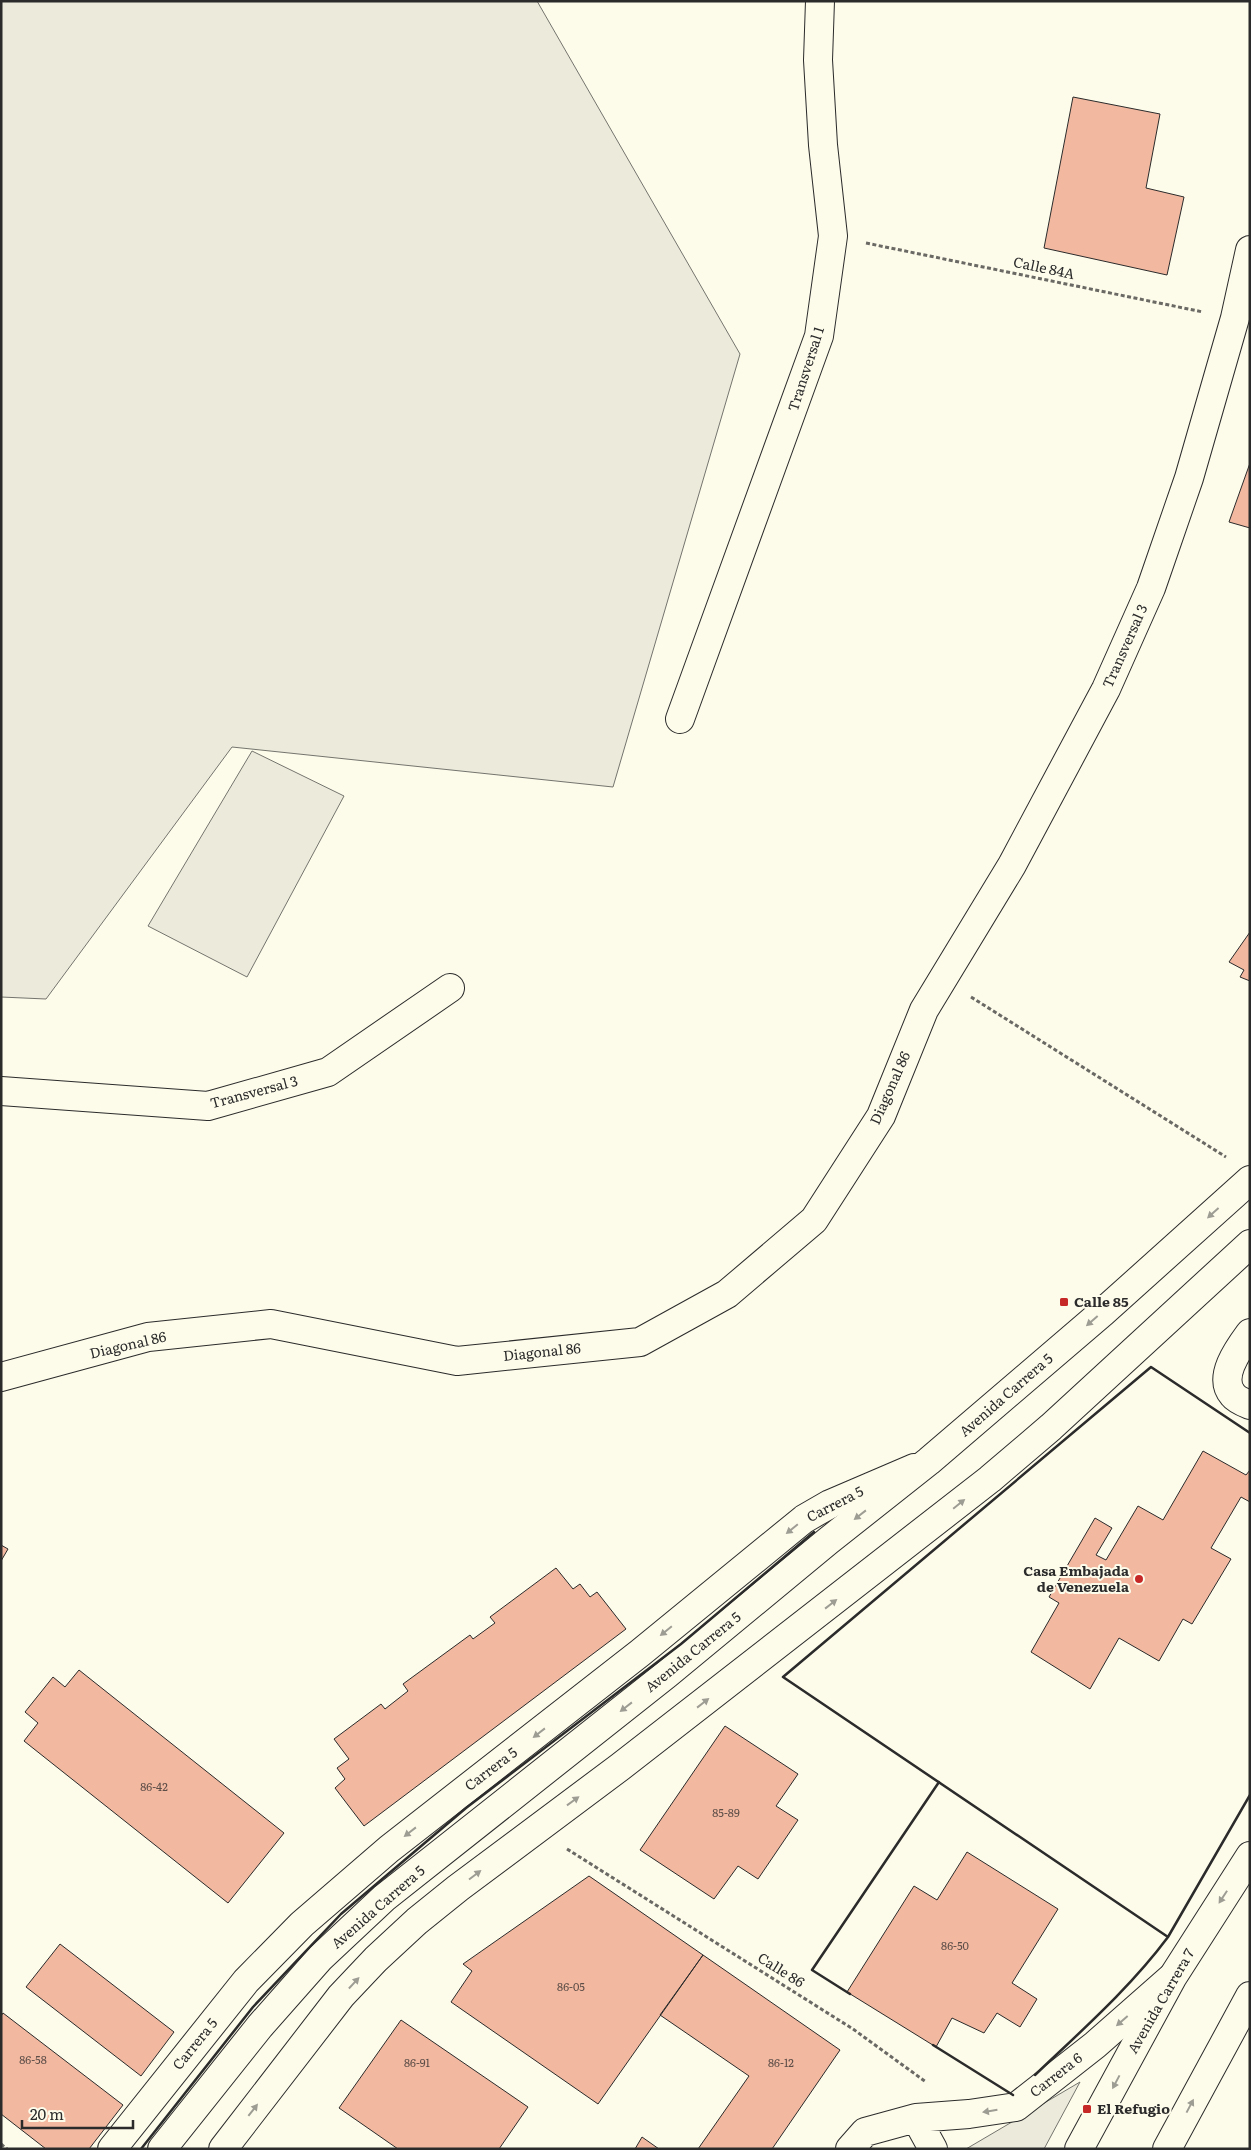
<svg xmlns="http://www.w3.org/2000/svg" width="1251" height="2150" viewBox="0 0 1251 2150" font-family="Literata,serif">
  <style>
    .green { fill: #ecebdb; stroke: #74746e }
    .building { fill: #f2b8a0; stroke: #2b2b2b }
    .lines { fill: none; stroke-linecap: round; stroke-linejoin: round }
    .minor-casing { stroke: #2b2b2b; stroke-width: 30 }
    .major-casing { stroke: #2b2b2b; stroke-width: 30 }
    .path { stroke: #6a6964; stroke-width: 3; stroke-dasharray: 4 2.5; stroke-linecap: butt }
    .minor { stroke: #fdfbea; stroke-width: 28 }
    .major { stroke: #fdfbea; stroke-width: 28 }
    .wall { stroke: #2b2b2b; stroke-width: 2.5 }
    .oneway { fill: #9e9d94 }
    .poi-dot { fill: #c62828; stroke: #fdfbea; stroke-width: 2 }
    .labels { text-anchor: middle; stroke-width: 4; stroke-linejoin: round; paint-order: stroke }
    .number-label { font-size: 11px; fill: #5d4e48 }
    .street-label { font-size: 14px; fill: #2b2b2b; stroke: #fdfbea }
    .poi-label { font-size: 14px; font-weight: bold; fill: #2b2b2b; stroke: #fdfbea; text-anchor: start }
  </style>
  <rect width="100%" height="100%" fill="#fdfbea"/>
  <!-- green -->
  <path class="green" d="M 1,1 L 537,1 L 740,354 L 613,787 L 232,747 L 46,999 L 1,997 Z
    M 252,751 L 344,796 L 247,977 L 148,926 Z
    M 1080,2082 L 1044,2149 L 966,2149 Z"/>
  <!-- building -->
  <path class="building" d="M 1073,97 L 1160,114 L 1146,188 L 1184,197 L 1167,275 L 1044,248 Z
    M 1250,463 L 1250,528 L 1229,522 Z
    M 1250,932 L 1250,981 L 1240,977 L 1244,970 L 1229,962 Z
    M 1203,1451 L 1246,1475 L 1250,1470 L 1250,1502 L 1241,1497 L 1211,1548 L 1231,1559 L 1192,1624 L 1183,1619 L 1159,1661 L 1119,1638 L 1090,1689 L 1031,1652 L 1059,1603 L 1049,1597 L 1095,1518 L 1112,1528 L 1096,1555 L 1106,1560 L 1138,1506 L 1163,1520 Z
    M 1,1545 L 8,1549 L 1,1561 Z
    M 556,1568 L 573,1589 L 580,1584 L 590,1597 L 597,1592 L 626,1629 L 364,1826 L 335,1788 L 345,1779 L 337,1768 L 349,1759 L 334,1739 L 381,1704 L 385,1709 L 408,1691 L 403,1684 L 470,1635 L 473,1639 L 495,1623 L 490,1617 Z
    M 79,1670 L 284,1833 L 228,1903 L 24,1741 L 38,1723 L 25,1712 L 53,1677 L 65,1687 Z
    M 725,1726 L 798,1774 L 776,1806 L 798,1820 L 758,1879 L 738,1866 L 714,1899 L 640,1850 Z
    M 967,1852 L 1058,1909 L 1012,1983 L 1037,1999 L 1020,2027 L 997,2013 L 984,2033 L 952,2018 L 936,2047 L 847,1992 L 914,1886 L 937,1900 Z
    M 589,1876 L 703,1955 L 598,2104 L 451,2002 L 472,1971 L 463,1964 Z
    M 60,1944 L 174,2032 L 141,2076 L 26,1987 Z
    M 703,1955 L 840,2050 L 772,2149 L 698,2149 L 749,2076 L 660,2015 Z
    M 3,2013 L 123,2105 L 89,2149 L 46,2149 L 1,2114 L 1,2016 Z
    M 401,2020 L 528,2107 L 499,2149 L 398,2149 L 339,2108 Z
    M 642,2137 L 659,2149 L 635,2149 Z"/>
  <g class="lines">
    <defs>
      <path id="minor" d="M 680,719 L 819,336 L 833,236 L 823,145 L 818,60 L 820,1
        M 1,1091 L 208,1106 L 328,1072 L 450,988
        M 1250,1333 C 1239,1348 1217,1377 1233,1395 C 1236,1399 1245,1403 1250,1405
        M 1,1377 L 148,1337 L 271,1324 L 457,1361 L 640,1342 L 727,1294 L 814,1220 L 881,1116 L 924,1010 L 1012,865 L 1106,689 L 1151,588 L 1189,478 L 1235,318 L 1250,250
        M 916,2118 L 933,2149
        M 112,2149 L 246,1981 L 302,1924 L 389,1849 L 640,1653 L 804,1519 L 830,1504 L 914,1468
        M 850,2149 L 865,2132 L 916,2118 L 969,2114 L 1016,2107 L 1095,2045 L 1170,1979"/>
      <path id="major" d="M 162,2149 L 260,2026 L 320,1958 L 384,1898 L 667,1674 L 828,1541 L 929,1461 L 1103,1312 L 1250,1180
        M 223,2149 L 341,1996 L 376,1959 L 417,1921 L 458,1888 L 620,1767 L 990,1479 L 1051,1427 L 1250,1244
        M 1079,2149 L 1172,1978 L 1250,1856
        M 1167,2149 L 1250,1996"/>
    </defs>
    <!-- minor casing -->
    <use href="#minor" class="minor-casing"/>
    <!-- major casing -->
    <use href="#major" class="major-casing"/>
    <!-- path -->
    <path class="path" d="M 866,243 L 1203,312
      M 971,997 L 1226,1157
      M 567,1849 L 853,2029 L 926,2082
      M 1,2144 L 7,2149"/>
    <!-- minor -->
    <use href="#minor" class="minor"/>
    <!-- major -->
    <use href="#major" class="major"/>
    <!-- wall -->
    <path class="wall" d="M 1250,1433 L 1151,1367 L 783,1677 L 1168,1937 L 1250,1795
      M 850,1994 L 812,1970 L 939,1782
      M 933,2045 L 1013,2095
      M 1035,2075 C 1081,2031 1130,1988 1168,1937
      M 141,2149 L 253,2007 L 341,1914 L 466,1808 L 681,1644 L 814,1532"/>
  </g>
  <!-- one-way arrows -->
  <defs><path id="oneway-solid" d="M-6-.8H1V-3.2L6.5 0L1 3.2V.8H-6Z" transform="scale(1.25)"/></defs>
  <g class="oneway">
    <use href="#oneway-solid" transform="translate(1213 1213) rotate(138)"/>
    <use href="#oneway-solid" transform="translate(1092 1321) rotate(139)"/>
    <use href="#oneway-solid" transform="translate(959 1504) rotate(-39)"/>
    <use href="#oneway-solid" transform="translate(860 1515) rotate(142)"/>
    <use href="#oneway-solid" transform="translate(792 1529) rotate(141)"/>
    <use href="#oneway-solid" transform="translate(831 1604) rotate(-38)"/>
    <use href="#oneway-solid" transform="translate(666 1631) rotate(141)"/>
    <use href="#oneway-solid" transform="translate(703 1703) rotate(-38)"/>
    <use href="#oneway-solid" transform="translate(626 1707) rotate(142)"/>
    <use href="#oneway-solid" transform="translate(539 1733) rotate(142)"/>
    <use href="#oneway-solid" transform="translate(573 1801) rotate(-36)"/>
    <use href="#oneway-solid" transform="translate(410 1832) rotate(142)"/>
    <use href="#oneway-solid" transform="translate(475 1875) rotate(-37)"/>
    <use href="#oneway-solid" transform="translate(1223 1897) rotate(123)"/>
    <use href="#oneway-solid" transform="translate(354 1983) rotate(-47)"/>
    <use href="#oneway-solid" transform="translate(1122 2021) rotate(139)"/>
    <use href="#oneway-solid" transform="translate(1116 2082) rotate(118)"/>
    <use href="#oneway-solid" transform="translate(1190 2106) rotate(-62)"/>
    <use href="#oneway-solid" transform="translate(253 2110) rotate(-52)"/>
    <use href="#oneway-solid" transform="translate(990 2111) rotate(171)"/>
  </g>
  <!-- markers -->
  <g class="poi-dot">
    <rect x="1059" y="1297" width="10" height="10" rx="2.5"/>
    <circle cx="1139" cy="1579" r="5"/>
    <rect x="1082" y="2104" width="10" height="10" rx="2.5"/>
  </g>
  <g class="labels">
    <!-- number labels -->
    <g class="number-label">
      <text x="154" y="1791">86-42</text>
      <text x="726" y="1817">85-89</text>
      <text x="955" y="1950">86-50</text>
      <text x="571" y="1991">86-05</text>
      <text x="33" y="2064">86-58</text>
      <text x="417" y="2067">86-91</text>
      <text x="781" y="2067">86-12</text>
    </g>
    <!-- street labels -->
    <g class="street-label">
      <text transform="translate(1044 268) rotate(12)" y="5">Calle 84A</text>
      <text transform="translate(806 369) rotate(-72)" y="5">Transversal 1</text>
      <text transform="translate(1125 646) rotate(-66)" y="5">Transversal 3</text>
      <text transform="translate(890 1088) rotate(-66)" y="5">Diagonal 86</text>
      <text transform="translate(254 1092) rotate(-15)" y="5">Transversal 3</text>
      <text transform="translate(128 1345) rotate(-13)" y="5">Diagonal 86</text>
      <text transform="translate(542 1352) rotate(-6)" y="5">Diagonal 86</text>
      <text transform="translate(1006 1395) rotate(-41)" y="5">Avenida Carrera 5</text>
      <text transform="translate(835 1504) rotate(-27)" y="5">Carrera 5</text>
      <text transform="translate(693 1652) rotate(-39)" y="5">Avenida Carrera 5</text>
      <text transform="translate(491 1769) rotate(-37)" y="5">Carrera 5</text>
      <text transform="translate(378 1907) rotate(-41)" y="5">Avenida Carrera 5</text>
      <text transform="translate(781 1970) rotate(32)" y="5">Calle 86</text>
      <text transform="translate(1161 2001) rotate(-60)" y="5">Avenida Carrera 7</text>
      <text transform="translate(195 2044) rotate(-51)" y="5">Carrera 5</text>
      <text transform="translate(1056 2075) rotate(-38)" y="5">Carrera 6</text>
    </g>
    <!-- poi labels -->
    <g class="poi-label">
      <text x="1074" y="1307">Calle 85</text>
      <text x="1129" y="1576" text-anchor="end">Casa Embajada<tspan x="1129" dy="16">de Venezuela</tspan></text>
      <text x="1097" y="2114">El Refugio</text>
    </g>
  </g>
  <!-- border -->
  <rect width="1251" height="2150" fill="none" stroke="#2b2b2b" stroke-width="5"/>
  <!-- scale -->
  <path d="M22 2120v8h111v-8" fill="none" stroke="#2b2b2b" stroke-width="2.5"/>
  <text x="30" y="2120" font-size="15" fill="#2b2b2b" stroke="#fdfbea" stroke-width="4" paint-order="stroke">20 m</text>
</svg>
